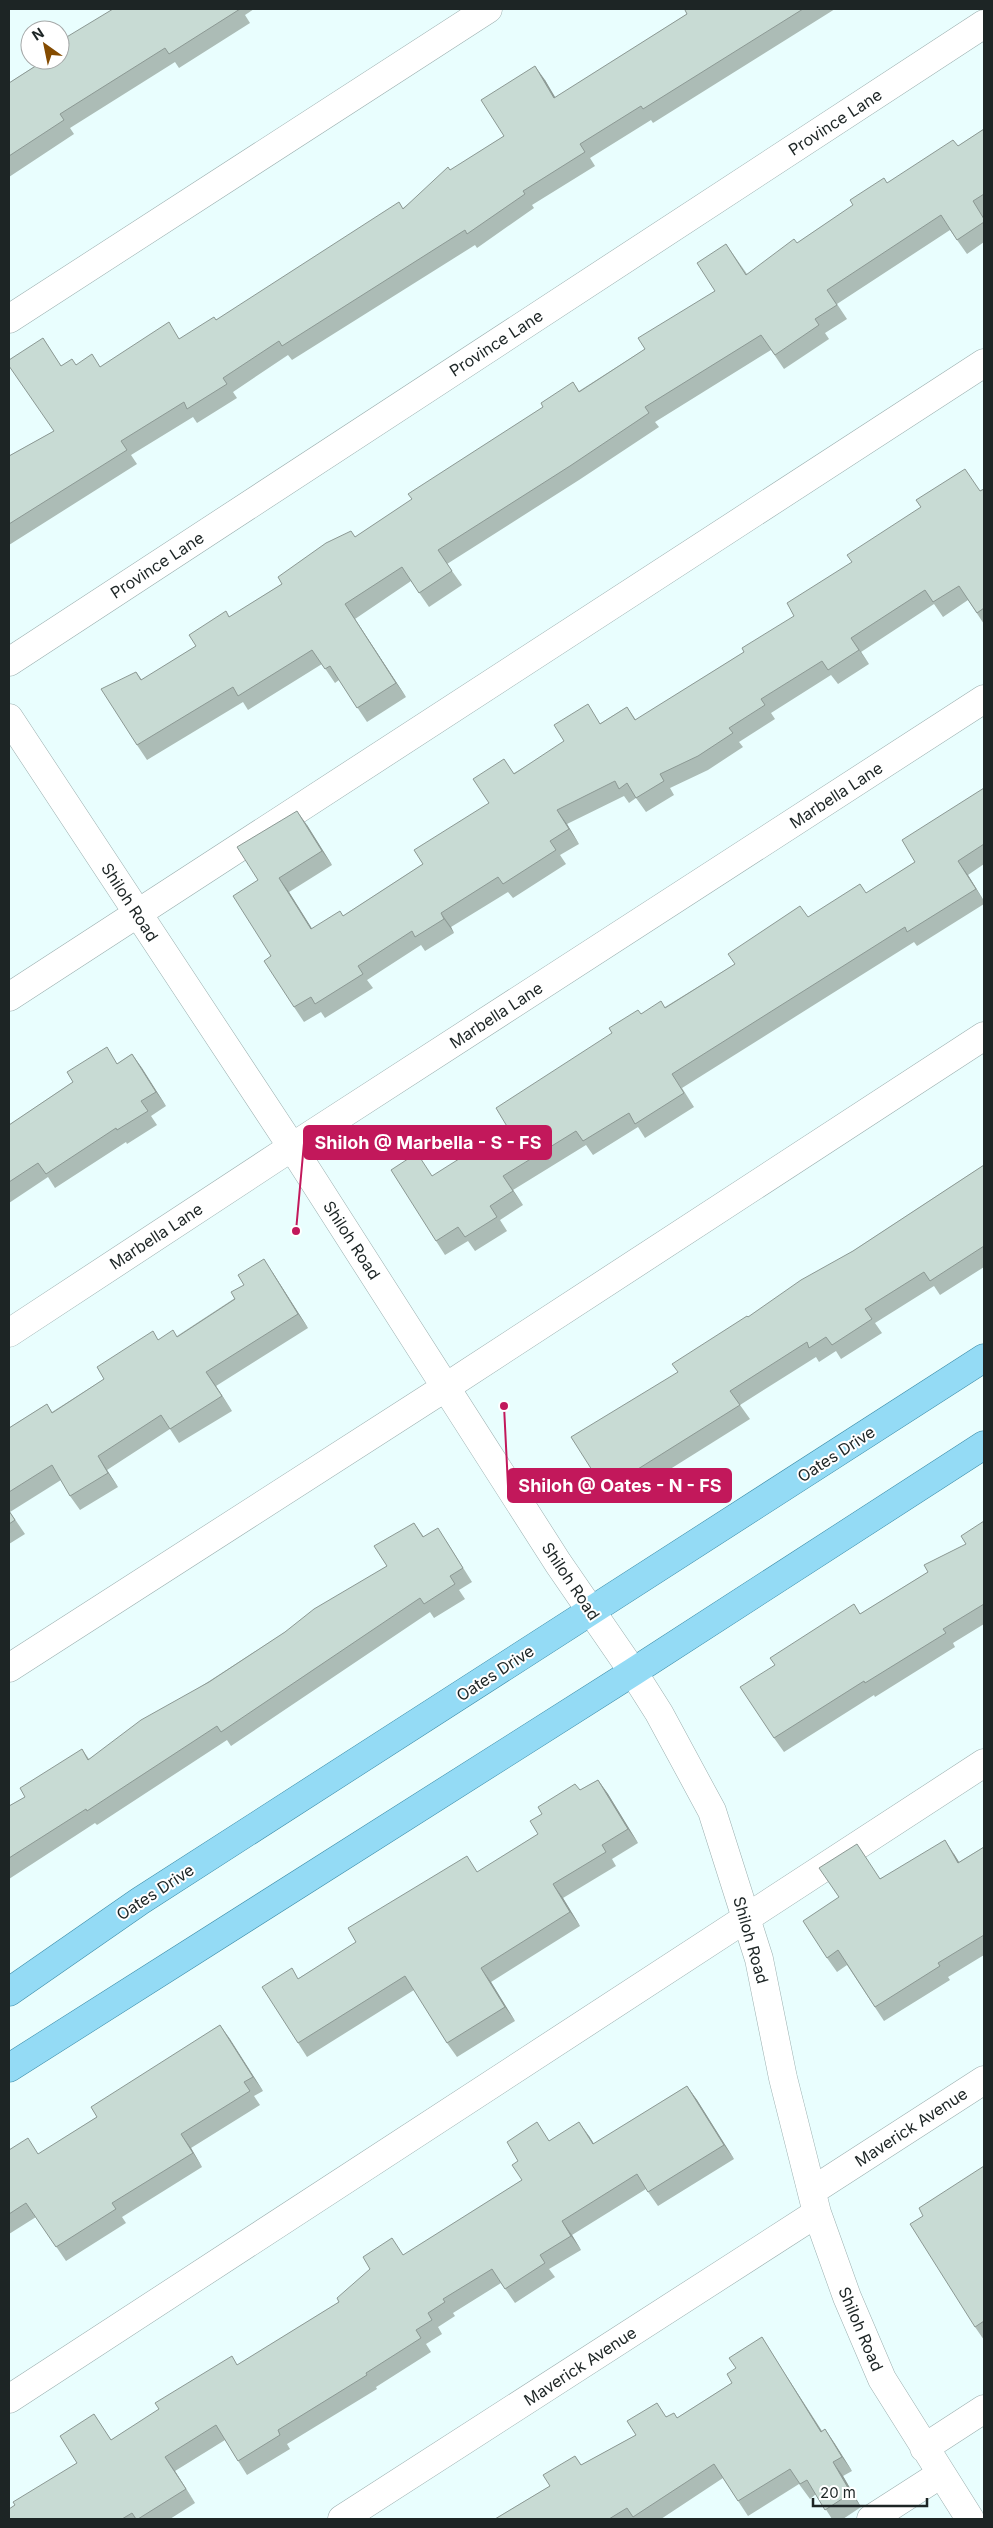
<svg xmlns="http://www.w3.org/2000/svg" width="993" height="2528" viewBox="0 0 993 2528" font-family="Inter,sans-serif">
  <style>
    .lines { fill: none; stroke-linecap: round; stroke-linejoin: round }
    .minor-casing { stroke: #9bafaf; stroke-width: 29 }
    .major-casing { stroke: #3c8ca8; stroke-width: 29 }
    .minor { stroke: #fff; stroke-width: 28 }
    .major { stroke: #94dbf5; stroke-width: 28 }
    .wall { fill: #acbcb6 }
    .shaded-wall { fill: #8c9994 }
    .building { fill: #c8dbd4; stroke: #8c9994 }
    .labels { text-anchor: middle; stroke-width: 4; stroke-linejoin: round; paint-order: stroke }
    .street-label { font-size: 16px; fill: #1d2525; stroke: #fff }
    .leader { fill: none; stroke: #c2185b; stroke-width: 2 }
    .callout-dot { fill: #c2185b; stroke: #fff; stroke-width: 2 }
    .callout { fill: #c2185b; stroke: #c2185b; stroke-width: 2 }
    .callout-label { font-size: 18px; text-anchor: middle; font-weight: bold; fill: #fff }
  </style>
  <rect width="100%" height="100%" fill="#e9fefe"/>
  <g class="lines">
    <defs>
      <path id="minor" d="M 9,319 L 488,9
        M 9,662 L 984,24
        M 9,718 L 292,1147 L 558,1563 L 633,1672 L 659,1713 L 712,1811 L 759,1959 L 783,2078 L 817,2213 L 847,2297 L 882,2379 L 970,2519
        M 9,997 L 984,363
        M 9,1333 L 292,1147 L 984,699
        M 9,1668 L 446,1387 L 984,1036
        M 812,2191 L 984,2080
        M 9,2399 L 984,1763
        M 924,2448 L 984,2409
        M 342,2519 L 817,2213
        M 871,2519 L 941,2474"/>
      <path id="major" d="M 9,1992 L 140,1901 L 984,1358
        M 9,2068 L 633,1672 L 984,1445"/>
    </defs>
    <!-- minor casing -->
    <use href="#minor" class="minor-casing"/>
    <!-- major casing -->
    <use href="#major" class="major-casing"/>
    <!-- minor -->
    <use href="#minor" class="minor"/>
    <!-- major -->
    <use href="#major" class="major"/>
  </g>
  <!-- wall -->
  <path class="wall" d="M 113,9 L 254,9 L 245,15 L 250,23 L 179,68 L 175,62 L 70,128 L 74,134 L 9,177 L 9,83 L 69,44 Z
    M 686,9 L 835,9 L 653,123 L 651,120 L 590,158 L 595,166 L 532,205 L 534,208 L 477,248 L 475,245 L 292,360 L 288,355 L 233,392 L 237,398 L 197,423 L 193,417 L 131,455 L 137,464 L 9,545 L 9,456 L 54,431 L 43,338 L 61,366 L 76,364 L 100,367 L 180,339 L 216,320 L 403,208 L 451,170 L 504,136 L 545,80 L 555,98 L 687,14 Z
    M 984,129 L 984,214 L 983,215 L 984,217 L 984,242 L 967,254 L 950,230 L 837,304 L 847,319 L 825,333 L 829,339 L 784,369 L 771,350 L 655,422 L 659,427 L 579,480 L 447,564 L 462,585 L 429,607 L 411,581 L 355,619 L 406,697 L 367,722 L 339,680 L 335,683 L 322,664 L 248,710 L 243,702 L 147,760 L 137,745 L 136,672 L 142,680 L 196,646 L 230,617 L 355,537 L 412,500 L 543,407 L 573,382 L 579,391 L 645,349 L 715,291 L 726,244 L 747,274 L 797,243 L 887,183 L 958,146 Z
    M 984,489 L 984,624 L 968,600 L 943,617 L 934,604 L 861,652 L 869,664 L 838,684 L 831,675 L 771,713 L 775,719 L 739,742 L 743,747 L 708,770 L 670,788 L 674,795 L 646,812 L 636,798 L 629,803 L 624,796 L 567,824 L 579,844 L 560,855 L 566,864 L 513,898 L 508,892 L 451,927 L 454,933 L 425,951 L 421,945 L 367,980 L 373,988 L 325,1018 L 321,1012 L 304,1022 L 294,1007 L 271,956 L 258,880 L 307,825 L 332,865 L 289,892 L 312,929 L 343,916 L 423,864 L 489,803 L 514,773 L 601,723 L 627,707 L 636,720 L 744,652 L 794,616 Z
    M 984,788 L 984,864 L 968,875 L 984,901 L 984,904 L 917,946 L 914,942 L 682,1088 L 694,1107 L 645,1138 L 638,1127 L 593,1155 L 586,1145 L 513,1190 L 523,1205 L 500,1220 L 507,1231 L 475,1251 L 468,1241 L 445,1255 L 436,1241 L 433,1176 L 508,1128 L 612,1033 L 641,1014 L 665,1007 L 735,964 L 808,917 L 866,893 L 915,862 Z
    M 132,1054 L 166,1106 L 151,1116 L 157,1125 L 127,1144 L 126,1142 L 55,1188 L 48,1177 L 9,1203 L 9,1125 L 73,1082 L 118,1063 Z
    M 984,1165 L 984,1267 L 940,1295 L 934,1286 L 875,1323 L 882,1333 L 841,1359 L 836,1351 L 819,1362 L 816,1357 L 740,1405 L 750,1419 L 632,1493 L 626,1485 L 609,1496 L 599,1481 L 678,1372 L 748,1317 L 853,1251 Z
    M 273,1273 L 308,1328 L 216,1386 L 232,1411 L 179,1443 L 170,1429 L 107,1470 L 118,1487 L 80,1510 L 70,1496 L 61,1480 L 10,1512 L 25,1534 L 9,1544 L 9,1428 L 47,1404 L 52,1412 L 104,1379 L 158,1340 L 177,1336 Z
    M 984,1521 L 984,1624 L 953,1643 L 955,1647 L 875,1697 L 874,1695 L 784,1752 L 774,1738 L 775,1665 L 854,1604 L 860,1614 L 928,1572 L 966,1544 Z
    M 414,1523 L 424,1537 L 447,1542 L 472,1582 L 459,1590 L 465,1599 L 434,1618 L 430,1612 L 231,1746 L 227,1740 L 97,1825 L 95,1823 L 9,1879 L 9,1806 L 25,1797 L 82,1749 L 89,1759 L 387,1566 Z
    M 598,1780 L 608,1794 L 638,1843 L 612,1859 L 616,1866 L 563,1898 L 580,1926 L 491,1982 L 515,2021 L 457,2057 L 447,2043 L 414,1990 L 307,2057 L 298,2043 L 299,1978 L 478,1872 L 538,1834 L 580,1790 Z
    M 984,1847 L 984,1955 L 948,1977 L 950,1980 L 884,2021 L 847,1965 L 837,1972 L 827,1958 L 839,1897 L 881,1878 L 954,1854 L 959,1862 Z
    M 220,2025 L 263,2091 L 254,2096 L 260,2105 L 191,2148 L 202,2167 L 122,2217 L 126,2223 L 66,2261 L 36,2217 L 9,2234 L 9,2150 L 39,2154 L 97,2117 Z
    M 687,2086 L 697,2100 L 734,2159 L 658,2206 L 646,2189 L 572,2235 L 581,2250 L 549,2269 L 555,2277 L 515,2303 L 501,2283 L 453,2313 L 455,2316 L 438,2327 L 442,2334 L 426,2344 L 431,2352 L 376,2387 L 377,2389 L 287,2444 L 290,2449 L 247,2475 L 225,2440 L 175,2471 L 195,2503 L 170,2519 L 9,2519 L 77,2463 L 94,2414 L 111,2440 L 238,2365 L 339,2302 L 404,2255 L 522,2180 L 550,2141 L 589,2136 L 594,2144 Z
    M 984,2166 L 984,2340 L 975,2327 L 923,2216 Z
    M 762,2337 L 771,2352 L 822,2431 L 825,2429 L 835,2444 L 852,2471 L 843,2476 L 861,2507 L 843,2519 L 832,2519 L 816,2494 L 810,2499 L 799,2484 L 748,2516 L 723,2478 L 661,2519 L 495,2519 L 550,2486 L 575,2456 L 581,2465 L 636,2435 L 667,2416 L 677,2418 L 732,2383 L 736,2368 Z"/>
  <!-- shaded-wall -->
  <path class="shaded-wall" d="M 535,66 L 545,80 L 564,112 L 554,98 Z
    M 345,604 L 355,619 L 406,697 L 396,683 Z
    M 851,638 L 861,652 L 869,664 L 859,650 Z
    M 557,810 L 567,824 L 579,844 L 569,829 Z
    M 297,811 L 307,825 L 332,865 L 322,851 Z
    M 958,861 L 968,875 L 984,901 L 976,889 Z
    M 279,878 L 289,892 L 321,943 L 311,929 Z
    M 441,913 L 451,927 L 454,933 L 444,919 Z
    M 132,1054 L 142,1068 L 166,1106 L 156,1092 Z
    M 503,1176 L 513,1190 L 523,1205 L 513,1191 Z
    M 264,1259 L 273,1273 L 308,1328 L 298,1314 Z
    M 206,1372 L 216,1386 L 232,1411 Z
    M 98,1456 L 107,1470 L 118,1487 L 108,1473 Z
    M 598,1780 L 608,1794 L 638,1843 L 628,1829 Z
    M 945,1840 L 954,1854 L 968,1877 L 958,1863 Z
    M 553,1884 L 563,1898 L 580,1926 L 570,1912 Z
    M 481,1968 L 491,1982 L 515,2021 L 505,2007 Z
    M 220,2025 L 230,2039 L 263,2091 L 253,2077 Z
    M 687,2086 L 697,2100 L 734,2159 L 724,2145 Z
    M 579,2122 L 589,2136 L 603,2159 L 593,2144 Z
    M 181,2134 L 191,2148 L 202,2167 L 193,2153 Z
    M 562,2221 L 572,2235 L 581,2250 L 571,2236 Z
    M 762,2337 L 771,2352 L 831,2446 L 821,2432 Z
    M 825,2429 L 835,2444 L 852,2471 L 842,2457 Z
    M 165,2457 L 175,2471 L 195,2503 L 186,2489 Z
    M 833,2462 L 843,2476 L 861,2507 L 851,2493 Z"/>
  <!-- building -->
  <path class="building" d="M 113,9 L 240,9 L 169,54 L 165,48 L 60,114 L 64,120 L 9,156 L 9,83 L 45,60 L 60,60 L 60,50 L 69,44 L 65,38 Z
    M 686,9 L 803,9 L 643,109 L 641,106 L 580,144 L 585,152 L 523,191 L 525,194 L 467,234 L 465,230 L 282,346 L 279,341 L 223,378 L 227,384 L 187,409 L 184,402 L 121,441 L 127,450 L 9,524 L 9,456 L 54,431 L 9,366 L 9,360 L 43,338 L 61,366 L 72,359 L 76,365 L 92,354 L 100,367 L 169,322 L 179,339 L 214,317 L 216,320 L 399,202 L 403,209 L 448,167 L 450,170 L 504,136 L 481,100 L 535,66 L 554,98 L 687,14 L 685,10 Z
    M 984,129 L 984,194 L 973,201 L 984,219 L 984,222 L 957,240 L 941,215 L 827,290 L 837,305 L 815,319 L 819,325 L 775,355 L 761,335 L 645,407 L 649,413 L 570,466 L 438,550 L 452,571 L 419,593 L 402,567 L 345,604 L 396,683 L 357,708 L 330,666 L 325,669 L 312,650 L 238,696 L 233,687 L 137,745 L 101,689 L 136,672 L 141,680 L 196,646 L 189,635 L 226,611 L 229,617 L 282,584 L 278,577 L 326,543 L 351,531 L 355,537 L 412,499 L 408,494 L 543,407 L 541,403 L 573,382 L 579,392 L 645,349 L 638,338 L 715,291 L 697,263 L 726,244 L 746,275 L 794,239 L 797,243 L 853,205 L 850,200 L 884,178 L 887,183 L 953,140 L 958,146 Z
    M 965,469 L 980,491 L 984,489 L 984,608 L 977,613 L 959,586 L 933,602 L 925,590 L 851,638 L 859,650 L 828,670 L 822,661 L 761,699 L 765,705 L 729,728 L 733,733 L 698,756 L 660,774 L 664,781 L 636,798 L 627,783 L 619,789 L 615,781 L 557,810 L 569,829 L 550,841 L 556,850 L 503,884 L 498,877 L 441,913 L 444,919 L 415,937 L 412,931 L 358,966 L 363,974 L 315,1004 L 311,997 L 294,1007 L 264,961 L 271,956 L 233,896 L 258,880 L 237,847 L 297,811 L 322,851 L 279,878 L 311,929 L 340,911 L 343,916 L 423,864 L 414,850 L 489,803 L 473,779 L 504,759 L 514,774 L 564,741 L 554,725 L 588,704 L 600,724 L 627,707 L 635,720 L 744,652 L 742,648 L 794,616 L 787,603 L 852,562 L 847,555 L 921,507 L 916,500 Z
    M 984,788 L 984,844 L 958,861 L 976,889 L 907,932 L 905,927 L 672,1074 L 684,1093 L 635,1124 L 629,1113 L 583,1141 L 576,1131 L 503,1176 L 513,1191 L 490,1206 L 497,1217 L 465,1237 L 458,1227 L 436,1241 L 391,1170 L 417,1153 L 432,1176 L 508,1128 L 496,1108 L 612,1033 L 609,1028 L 638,1010 L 641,1014 L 661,1001 L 665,1008 L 735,964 L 728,954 L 800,906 L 808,917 L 860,884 L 866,893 L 915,862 L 902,840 Z
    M 107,1047 L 117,1064 L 132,1054 L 156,1092 L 141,1101 L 148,1111 L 117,1130 L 116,1128 L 46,1174 L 38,1163 L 9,1182 L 9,1125 L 73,1082 L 67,1072 Z
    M 984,1165 L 984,1246 L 930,1281 L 924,1272 L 865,1309 L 872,1319 L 832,1345 L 826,1337 L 809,1348 L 807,1342 L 730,1391 L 740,1405 L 622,1479 L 617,1470 L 599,1481 L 571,1437 L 678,1372 L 672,1364 L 747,1316 L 748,1317 L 801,1280 L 853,1251 Z
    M 264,1259 L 298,1314 L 206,1372 L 222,1396 L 170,1429 L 161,1415 L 98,1456 L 108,1473 L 70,1496 L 52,1465 L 9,1492 L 9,1428 L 47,1404 L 52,1413 L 104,1379 L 97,1367 L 153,1331 L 158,1340 L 173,1330 L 177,1337 L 235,1299 L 231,1292 L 244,1285 L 238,1275 Z
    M 9,1511 L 15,1520 L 9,1524 Z
    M 984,1521 L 984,1604 L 943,1629 L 946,1633 L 865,1683 L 864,1681 L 774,1738 L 740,1687 L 775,1665 L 770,1658 L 854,1604 L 860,1614 L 928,1572 L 924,1565 L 966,1544 L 961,1536 Z
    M 414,1523 L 423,1537 L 438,1528 L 463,1568 L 450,1576 L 455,1584 L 424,1604 L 420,1598 L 221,1732 L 217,1726 L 87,1811 L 86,1809 L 9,1858 L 9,1806 L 25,1797 L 20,1788 L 82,1749 L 88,1760 L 141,1720 L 209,1682 L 285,1632 L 314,1609 L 387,1566 L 374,1546 Z
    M 598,1780 L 628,1829 L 602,1845 L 606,1852 L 553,1884 L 570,1912 L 481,1968 L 505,2007 L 447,2043 L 405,1976 L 298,2043 L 262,1987 L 292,1968 L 298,1979 L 356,1942 L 348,1928 L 467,1856 L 477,1872 L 538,1834 L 530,1821 L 542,1814 L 538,1807 L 575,1784 L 580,1790 Z
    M 945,1840 L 958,1863 L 984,1847 L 984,1935 L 938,1963 L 940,1966 L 875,2007 L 838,1950 L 827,1958 L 803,1921 L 839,1897 L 819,1868 L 857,1844 L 880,1879 Z
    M 220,2025 L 253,2077 L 244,2082 L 250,2091 L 181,2134 L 193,2153 L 112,2203 L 116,2209 L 56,2247 L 26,2203 L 9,2214 L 9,2150 L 28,2138 L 38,2154 L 97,2117 L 91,2107 Z
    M 687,2086 L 724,2145 L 648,2192 L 637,2174 L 562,2221 L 571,2236 L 540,2255 L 545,2263 L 505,2289 L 492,2269 L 443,2299 L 445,2302 L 428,2313 L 432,2320 L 416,2330 L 421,2338 L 366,2373 L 367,2375 L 278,2430 L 280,2435 L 238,2461 L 216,2425 L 165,2457 L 186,2489 L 138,2519 L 136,2519 L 132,2513 L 122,2519 L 9,2519 L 9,2509 L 15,2505 L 13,2502 L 77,2463 L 60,2436 L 94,2414 L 111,2440 L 159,2409 L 155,2403 L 232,2356 L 237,2365 L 339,2302 L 337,2298 L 370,2269 L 363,2257 L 392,2238 L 403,2255 L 522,2180 L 512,2165 L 518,2161 L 507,2142 L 537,2122 L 549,2141 L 579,2122 L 593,2144 Z
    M 984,2166 L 984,2321 L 975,2327 L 910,2224 L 923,2216 L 919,2208 Z
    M 762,2337 L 821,2432 L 825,2429 L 842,2457 L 833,2462 L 851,2493 L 825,2510 L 807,2480 L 800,2484 L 790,2469 L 738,2501 L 714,2464 L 633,2517 L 627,2508 L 609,2519 L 495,2519 L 550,2486 L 543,2475 L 575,2456 L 581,2465 L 636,2435 L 627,2421 L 657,2403 L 666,2417 L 674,2413 L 677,2418 L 732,2383 L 727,2374 L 736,2368 L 729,2358 Z"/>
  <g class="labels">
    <!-- street labels -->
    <g class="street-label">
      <text transform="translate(835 122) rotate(-33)" y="6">Province Lane</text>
      <text transform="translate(496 343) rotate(-33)" y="6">Province Lane</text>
      <text transform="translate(157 565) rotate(-33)" y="6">Province Lane</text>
      <text transform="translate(836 795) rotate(-33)" y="6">Marbella Lane</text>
      <text transform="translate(130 902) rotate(57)" y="6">Shiloh Road</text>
      <text transform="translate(496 1015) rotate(-33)" y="6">Marbella Lane</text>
      <text transform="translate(156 1236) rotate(-33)" y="6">Marbella Lane</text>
      <text transform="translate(352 1240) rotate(57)" y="6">Shiloh Road</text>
      <text transform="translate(836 1454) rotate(-33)" y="6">Oates Drive</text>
      <text transform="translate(571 1581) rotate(56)" y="6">Shiloh Road</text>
      <text transform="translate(495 1673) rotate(-33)" y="6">Oates Drive</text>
      <text transform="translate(155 1892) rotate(-33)" y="6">Oates Drive</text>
      <text transform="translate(751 1940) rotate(74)" y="6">Shiloh Road</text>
      <text transform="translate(911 2127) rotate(-33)" y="6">Maverick Avenue</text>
      <text transform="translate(861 2329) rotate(67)" y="6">Shiloh Road</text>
      <text transform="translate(580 2366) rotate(-33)" y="6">Maverick Avenue</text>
    </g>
  </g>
  <!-- callouts -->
  <path class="leader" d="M296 1231L304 1143M504 1406L508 1486"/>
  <g class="callout-dot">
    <circle cx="296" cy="1231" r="5"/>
    <circle cx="504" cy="1406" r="5"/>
  </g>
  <g class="callout">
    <rect x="304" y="1126" width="247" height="33" rx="5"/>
    <rect x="508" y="1469" width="223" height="33" rx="5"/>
  </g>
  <g class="callout-label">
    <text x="428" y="1149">Shiloh @ Marbella - S - FS</text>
    <text x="620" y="1492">Shiloh @ Oates - N - FS</text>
  </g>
  <!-- border -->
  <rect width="993" height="2528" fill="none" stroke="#1d2525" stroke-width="20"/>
  <!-- north arrow -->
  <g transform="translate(45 45) rotate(327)"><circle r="24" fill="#ffffff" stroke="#a5a8a8"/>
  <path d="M0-4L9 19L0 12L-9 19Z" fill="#844b00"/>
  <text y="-8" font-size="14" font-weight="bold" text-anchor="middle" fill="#1d2525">N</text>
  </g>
  <!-- scale -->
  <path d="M813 2498v8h114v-8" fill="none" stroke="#1d2525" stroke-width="2.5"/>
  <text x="820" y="2498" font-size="15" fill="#1d2525" stroke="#ffffff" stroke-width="4" paint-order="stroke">20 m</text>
</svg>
